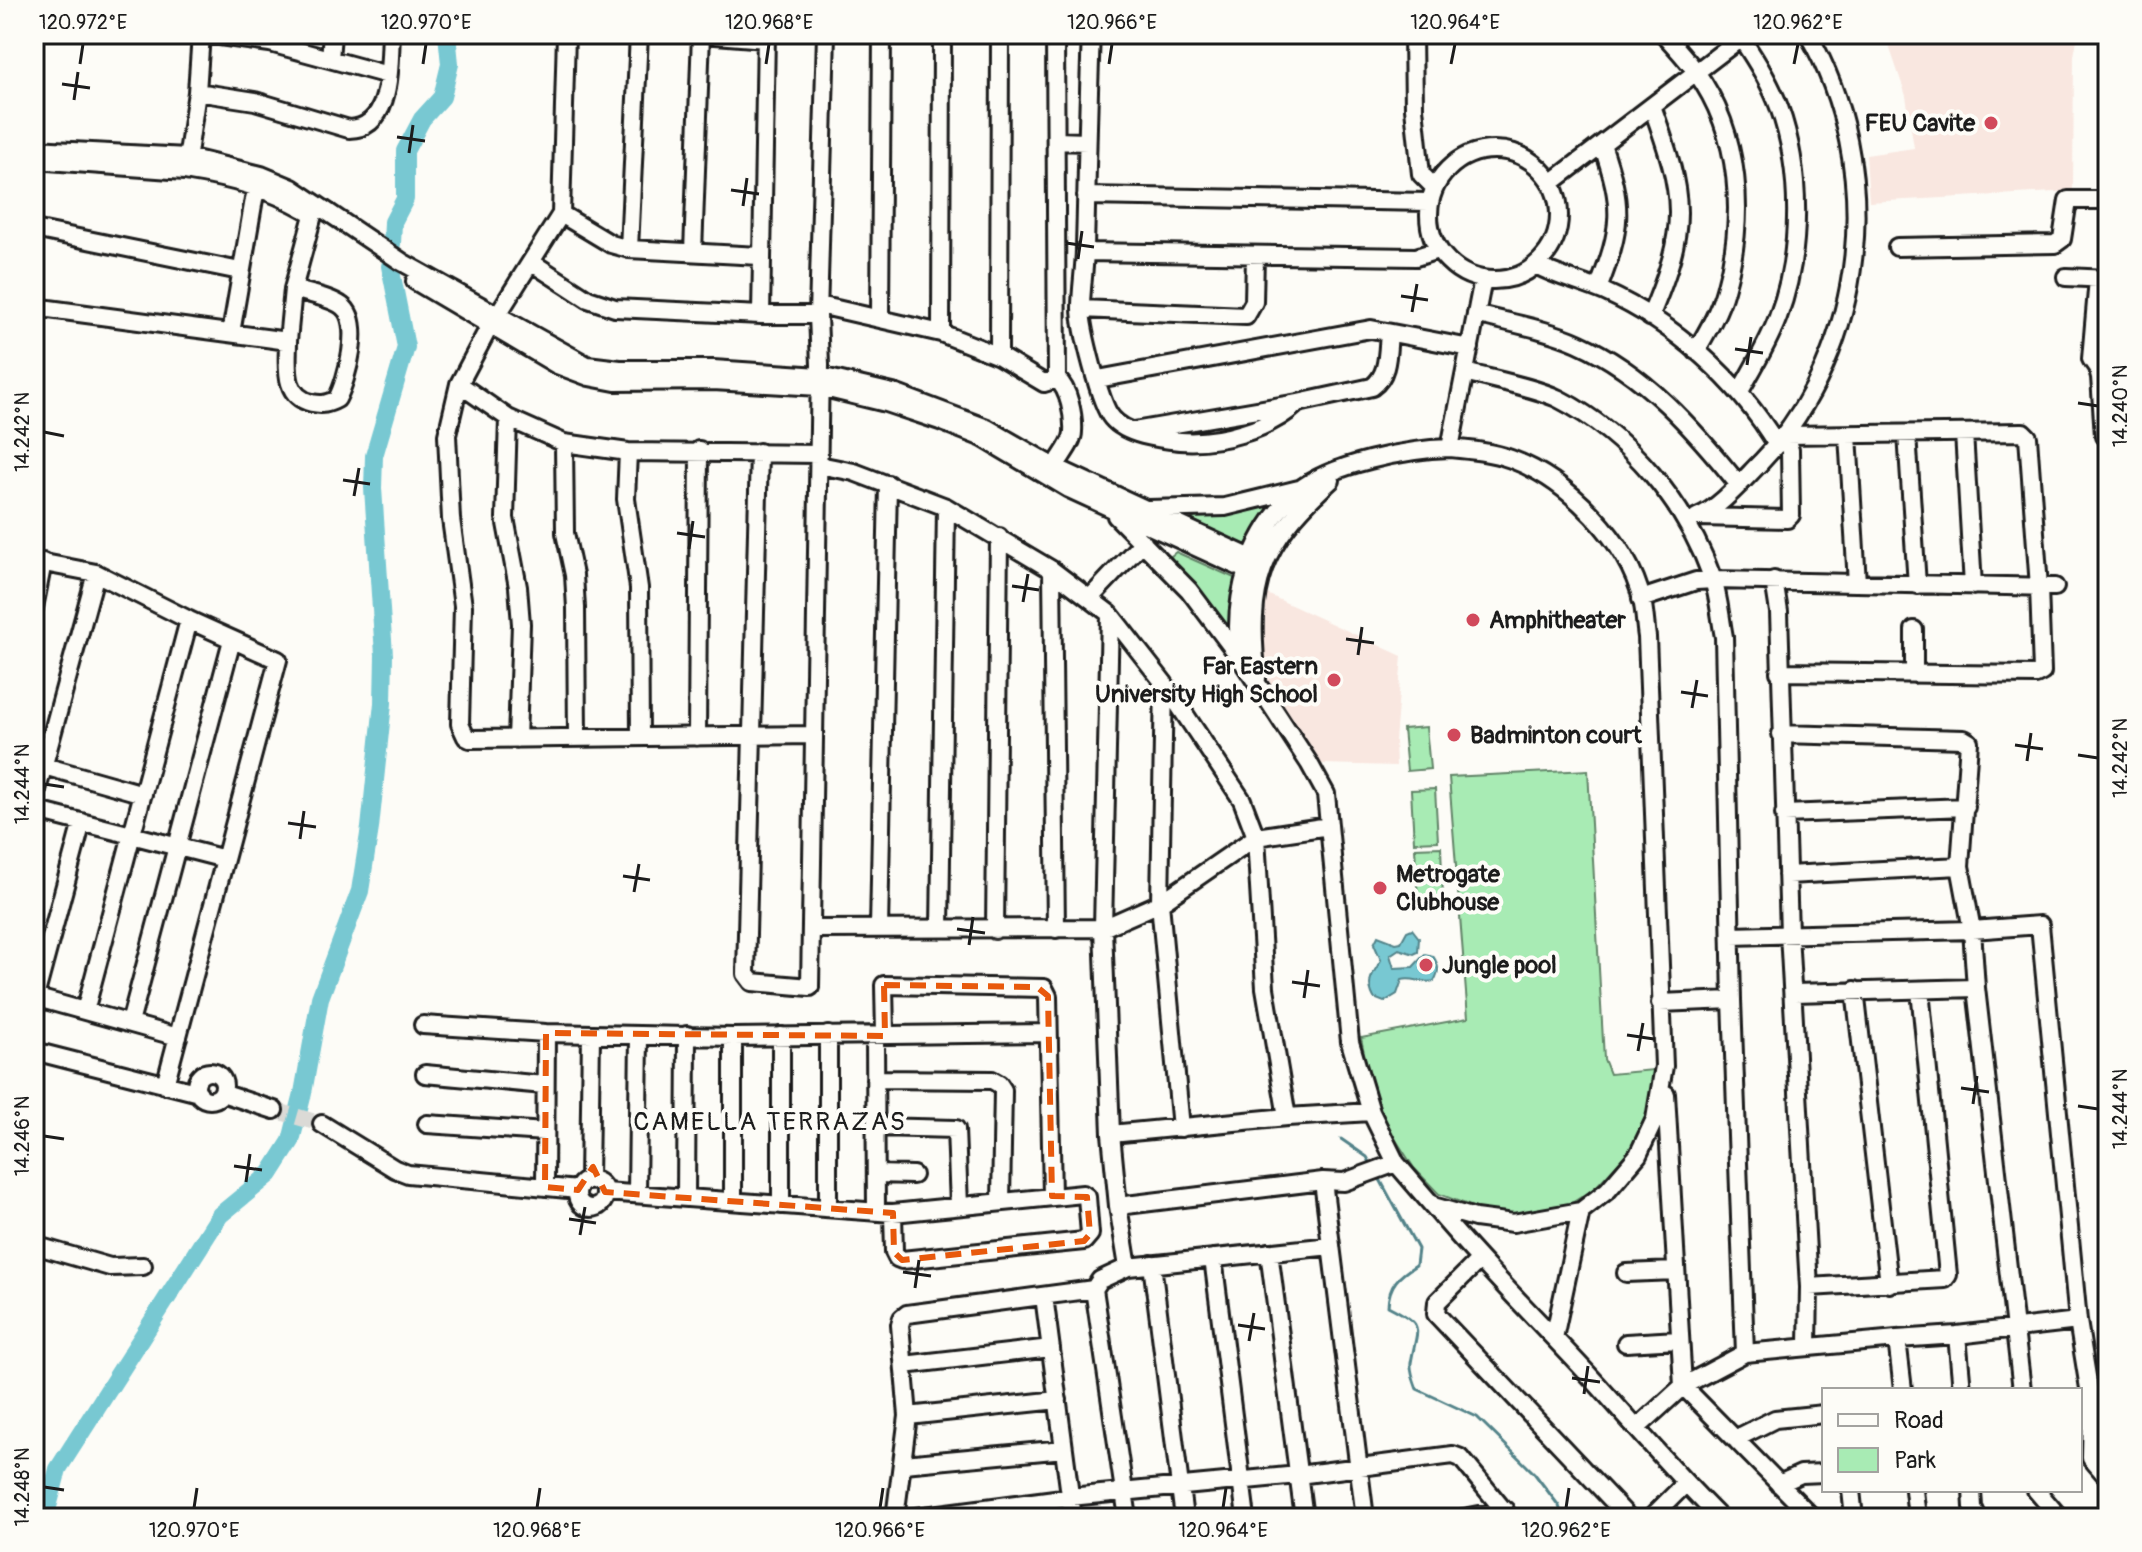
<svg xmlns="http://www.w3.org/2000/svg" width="2142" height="1552" viewBox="0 0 2142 1552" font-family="Pangolin,sans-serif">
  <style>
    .built { fill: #f9e7e0 }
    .green { fill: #a8ebb4; stroke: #628468; stroke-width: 2 }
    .water { fill: #78c8d2; stroke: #538389; stroke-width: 2 }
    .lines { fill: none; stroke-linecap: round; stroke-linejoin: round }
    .stream { stroke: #538389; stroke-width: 3 }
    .river { stroke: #78c8d2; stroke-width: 18 }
    .minor-tunnel { stroke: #dbdad6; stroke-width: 16; stroke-dasharray: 16 8; stroke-linecap: butt }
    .minor-casing { stroke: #1c1c1c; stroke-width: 22 }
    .minor { stroke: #fdfcf7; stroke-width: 16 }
    .marked { fill: none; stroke: #e8590c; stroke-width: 6; stroke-dasharray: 16 10; stroke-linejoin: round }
    .ticks { fill: none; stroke: #1c1c1c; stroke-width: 3 }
    .poi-dot { fill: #d1495b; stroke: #fdfcf7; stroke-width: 3 }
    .labels { text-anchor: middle; stroke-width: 8; stroke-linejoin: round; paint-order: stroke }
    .poi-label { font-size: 24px; font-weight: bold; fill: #1c1c1c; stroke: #fdfcf7; text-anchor: start }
    .neighbourhood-label { font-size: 26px; letter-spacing: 2px; fill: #1c1c1c; stroke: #fdfcf7 }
    .neatline { fill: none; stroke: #1c1c1c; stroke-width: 3 }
    .ticks-label { font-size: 20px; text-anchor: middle; fill: #1c1c1c }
  </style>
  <rect width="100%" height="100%" fill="#fdfcf7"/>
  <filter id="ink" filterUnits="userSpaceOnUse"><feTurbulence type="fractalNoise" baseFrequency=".0125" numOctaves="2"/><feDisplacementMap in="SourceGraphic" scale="16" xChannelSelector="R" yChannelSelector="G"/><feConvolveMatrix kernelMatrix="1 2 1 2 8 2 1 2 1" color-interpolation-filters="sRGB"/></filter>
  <g filter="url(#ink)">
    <!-- built -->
    <path class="built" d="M 1885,34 L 2078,34 L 2074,56 L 2073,191 L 1869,202 L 1866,155 L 1914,148 L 1906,96 Z
      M 1267,594 L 1402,656 L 1395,741 L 1396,766 L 1322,764 L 1272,693 L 1265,666 L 1263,637 Z"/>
    <!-- green -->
    <path class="green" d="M 1263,506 L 1270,506 L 1273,513 L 1245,553 L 1190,521 L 1195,517 L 1233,515 Z
      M 1176,552 L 1239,580 L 1233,628 L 1225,627 L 1174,564 L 1171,556 Z
      M 1426,727 L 1430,769 L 1407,771 L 1403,729 Z
      M 1588,770 L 1604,1059 L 1610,1074 L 1653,1070 L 1650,1108 L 1631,1149 L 1594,1189 L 1570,1204 L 1514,1217 L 1481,1210 L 1439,1194 L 1414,1168 L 1383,1120 L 1371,1088 L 1361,1038 L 1468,1018 L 1449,777 Z
      M 1435,789 L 1438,841 L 1414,842 L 1411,790 Z
      M 1441,847 L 1443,899 L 1418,900 L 1415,848 Z"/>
    <!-- water -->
    <path class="water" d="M 1412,929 L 1419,938 L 1418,952 L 1414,954 L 1399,949 L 1390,955 L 1394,968 L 1413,967 L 1425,954 L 1433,956 C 1439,965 1440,971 1434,981 C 1422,984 1414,977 1402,980 L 1397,994 L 1384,1002 L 1374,998 C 1365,981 1373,974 1381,960 L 1374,944 L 1378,936 L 1396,943 L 1401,942 L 1407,931 Z"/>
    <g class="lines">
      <!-- stream -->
      <path class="stream" d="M 1341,1139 L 1367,1157 L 1371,1164
        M 1377,1174 L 1418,1249 L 1416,1265 C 1399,1276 1389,1284 1388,1306 C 1427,1326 1417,1326 1411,1363 C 1410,1371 1414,1381 1417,1389 L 1477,1417 L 1534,1473 L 1559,1506 L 1563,1518"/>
      <!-- river -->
      <path class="river" d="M 392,244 L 393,222 L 405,199 L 405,151 L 422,119 L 442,97 L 450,64 L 447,34
        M 45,1518 L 58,1469 L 220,1215 L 270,1174 L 291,1141 L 303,1093 L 320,998 L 360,891 L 370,828 L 383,703 L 384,655 L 373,488 L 374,456 L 406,347 L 390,266"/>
      <!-- minor-tunnel -->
      <path class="minor-tunnel" d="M 274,1110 L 322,1124"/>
      <defs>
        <path id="minor" d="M 205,34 L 270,43 L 388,75
          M 566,34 L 561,214 L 486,333 L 459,384 L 447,435 L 451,519 L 463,606 L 460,724 L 466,737 L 470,739 L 814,735
          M 703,34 L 766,39
          M 1055,34 L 1057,379 C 1069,389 1074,416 1073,432 C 1073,443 1060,457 1055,467
          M 1091,34 C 1088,105 1087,176 1085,247 C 1085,267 1081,288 1081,308 C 1081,327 1100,405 1112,418 C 1126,435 1159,439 1180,441 C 1219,444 1269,430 1298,403 L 1134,431
          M 1413,34 L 1414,108 L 1421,174 L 1434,187
          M 1664,34 C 1674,46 1686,58 1696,72 C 1741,134 1746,218 1725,290 C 1719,312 1707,332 1696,351
          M 330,59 L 332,34
          M 197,92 L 255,101 L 349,129 C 393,128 389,65 391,34
          M 1056,141 L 1087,142
          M 34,149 L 187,157 L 261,175 L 292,188 L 402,262 L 587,365 L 620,369 L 713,369 L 820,376 L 897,394 L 987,428 L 1055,467 L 1264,564
          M1429 215a65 65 0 1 1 130 0a65 65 0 1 1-130 0Z
          M 34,160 L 185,171 C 233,179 266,187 308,211
          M 186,167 L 197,92 L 201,34
          M 1551,183 L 1746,34
          M 1086,196 L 1429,202
          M 561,214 L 611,244 L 629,249 L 760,256
          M 34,229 L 240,271
          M 1897,247 L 2055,244 L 2062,239 L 2068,200 L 2108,200
          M 629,249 L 639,34
          M 693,252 L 701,34
          M 1085,252 L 1416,257 L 1438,250
          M 531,262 L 588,299 L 615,308 L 761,315 L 818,315
          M 1536,265 C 1558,277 1582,282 1605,292 C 1674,323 1738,380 1777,445
          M 2066,277 L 2108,279
          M 2098,279 L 2091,359 L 2098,369 L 2100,377 L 2104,436
          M 415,281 L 557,365 L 589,377 L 615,382 L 713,381 L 820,387 L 886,403 L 940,421 L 983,438 L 1069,489 L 1259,576
          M 1598,289 C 1622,227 1624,208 1602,144
          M 819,305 L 941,333 L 999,356 L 1044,383 L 1057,379
          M 34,307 L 288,341 L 293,289 L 316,204
          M 1081,309 L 1246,316 L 1254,302 L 1255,255
          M 1476,314 C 1509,323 1547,329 1578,343 C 1645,373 1694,429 1739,485
          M 761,315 L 766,34
          M 1650,317 C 1689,225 1685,198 1652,106
          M 880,318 L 882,34
          M 231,333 L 254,199 L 260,178
          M 941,333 L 942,34
          M 288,341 C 288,365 282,396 312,403 C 322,405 328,404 337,399 C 347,380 363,321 342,306 C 330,297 308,294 293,289
          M 999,356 L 1000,34
          M 1465,372 C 1491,379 1537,388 1559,399 C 1629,435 1686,504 1712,577 C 1719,596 1720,617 1724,637 L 1732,1000 L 1745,1353
          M 1098,379 L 1371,329 L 1470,348
          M 459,384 L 508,418 L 564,443 L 628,452 L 819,454
          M 1739,393 C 1753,368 1768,344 1778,317 C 1802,253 1802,171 1779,107 C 1770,82 1756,60 1741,38
          M 1298,403 L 1372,387 C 1389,375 1387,353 1389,333
          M 508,418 L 505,518 L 518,587 L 521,624 L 517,739
          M 1964,433 L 1973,586
          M 1907,434 L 1917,585
          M 1848,435 L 1857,583
          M 564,443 L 565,533 L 574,575 L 576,608 L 577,738
          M 1450,448 C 1471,450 1492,452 1511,459 C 1568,480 1628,541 1642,600 C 1645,612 1645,625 1647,637 L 1664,1066 L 1655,1119 L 1638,1155 L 1608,1190 L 1581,1211 L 1513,1223 L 1475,1218 L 1433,1206 L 1396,1163 L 1371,1112 L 1350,1042 L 1326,794 L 1309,763 L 1241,659 C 1230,600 1251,531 1298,491 C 1330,464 1408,449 1450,448 Z
          M 1450,448 L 1483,279
          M 628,452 L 626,499 L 639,588 L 640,737
          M 759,452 L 746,974 L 752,982 L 810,987 L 820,365 L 818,315 L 826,34
          M 819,465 L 854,472 L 946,507 L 1052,570 L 1110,614 L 1164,683 L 1242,800 L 1256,837 L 1265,988 L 1287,1117
          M 1148,509 L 1225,507 L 1299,489
          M 1116,516 L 1189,590 L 1240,658
          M 1697,517 C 1719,509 1744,479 1761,462 C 1868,350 1885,167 1808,34
          M 1700,517 L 1787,519 L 1791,515 L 1790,450 L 1785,435 L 2023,432 L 2028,437 L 2039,587 L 2042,672 L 2036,675 L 1779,672
          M 34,561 L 96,573 L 189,620 L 278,660 L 165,1085
          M 1052,570 L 1056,929
          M 1774,580 L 1779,612 L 1789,933 L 1809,1287 L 1808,1345
          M 1090,598 L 1143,542
          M 1641,599 L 1696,581 L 1714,580 L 2055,587
          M 34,608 L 43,562
          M 1110,614 L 1103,928 L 1111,1134 L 1287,1117 L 1371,1112
          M 1914,630 L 1914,674
          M 1257,679 C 1246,585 1260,544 1331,480
          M 1164,683 L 1160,903 L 1181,1128
          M 1781,734 L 1964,739 L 1969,742 L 1960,866 L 1972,930 L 1976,988 L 2022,1390
          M 697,737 L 699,450
          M 44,766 L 143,794
          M 34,801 L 96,573
          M 34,810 L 225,859
          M 1784,814 L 1966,807
          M 1787,875 L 1960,866
          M 811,929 L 1103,928 L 1160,903 L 1256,837 L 1329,826
          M 879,929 L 888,484
          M 940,929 L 946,507
          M 995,930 L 999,537
          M 1731,936 L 1972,930 L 2040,925 L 2078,1321 L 2092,1407 L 2091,1458 L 2108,1478
          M 1855,990 L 1889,1284
          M 1794,993 L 1976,988
          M 34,997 L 178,1037
          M 35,997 L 82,822
          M 1660,1003 L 1732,1000
          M 85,1011 L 189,620
          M 130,1023 L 232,640
          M 423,1025 L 546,1033 L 733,1037 L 1047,1033
          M 885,1034 L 884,985 L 1044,988 L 1048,996 L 1052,1196
          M 781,1036 L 781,1205
          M 875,1036 L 876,1212
          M 34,1051 L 199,1093
          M196 1086a14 14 0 1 1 28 0a14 14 0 1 1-28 0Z
          M 425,1074 L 544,1085
          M 875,1079 L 992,1080 L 999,1084 L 1003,1090 L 1001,1202
          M 222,1093 L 274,1110
          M 1666,1094 L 1683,1386 L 1813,1518
          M 322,1124 L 395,1169 L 408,1174 L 578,1190
          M 427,1124 L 545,1132
          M 876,1127 L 956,1129 L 959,1206
          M 1111,1134 L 1118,1206 L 1128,1267 L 1100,1280 L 1094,1289 L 1128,1518
          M 876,1174 L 913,1175
          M577 1194a14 14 0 1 1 28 0a14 14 0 1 1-28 0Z
          M 589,1181 L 591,1034
          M 1323,1181 L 1344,1182 L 1396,1163
          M 545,1187 L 546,1033
          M 605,1192 L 893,1213 L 1083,1194 L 1087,1197 L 1090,1234 L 1084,1241 L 902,1260 L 897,1258 L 894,1252 L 893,1213
          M 637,1194 L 639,1035
          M 686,1198 L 687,1035
          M 733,1201 L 733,1037
          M 1118,1206 L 1323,1181 L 1365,1518
          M 1433,1206 C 1481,1264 1535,1317 1587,1373 C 1631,1421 1673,1472 1720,1518
          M 828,1208 L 828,1035
          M 34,1245 L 110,1267 L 143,1266
          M 1269,1252 L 1304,1518
          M 1213,1258 L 1246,1518
          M 1478,1261 L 1437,1302 L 1436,1314 L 1629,1518
          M 1152,1264 L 1184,1518
          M 1128,1267 L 1331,1246
          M 1626,1273 L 1675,1271
          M 1809,1287 L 1945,1279 L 1948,1275 L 1920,990
          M 1044,1296 L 1073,1518
          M 1957,1335 L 1962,1390
          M 1554,1338 L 1581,1211
          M 1897,1339 L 1957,1335 L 2078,1321
          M 1626,1343 L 1678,1340
          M 904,1365 L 1051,1348
          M 908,1416 L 1058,1400
          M 1637,1428 L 1683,1386 L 1745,1353 L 1897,1339 L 1903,1390
          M 1735,1439 L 1775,1419 L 1824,1414
          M 904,1464 L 1064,1449
          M 1779,1484 L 1801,1474 L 1824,1473
          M 1851,1490 L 1854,1518
          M 1914,1490 L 1917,1518
          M 1972,1490 L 1973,1507 L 1978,1518
          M 2036,1490 L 2060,1518
          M 895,1518 L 908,1416 L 900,1325 L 902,1318 L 907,1314 L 1094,1289
          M 909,1518 L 1070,1497 L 1298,1475 L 1453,1455 L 1461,1458 L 1510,1518
          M 1464,1518 L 1505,1510
          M 1651,1518 L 1685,1484"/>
      </defs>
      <!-- minor casing -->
      <use href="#minor" class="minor-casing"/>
      <!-- minor -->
      <use href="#minor" class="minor"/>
    </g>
  </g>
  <!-- marked area -->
  <path class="marked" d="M 884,985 L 1037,987 L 1048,996 L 1052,1196 L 1087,1197 L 1090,1234 L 1084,1241 L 902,1260 L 894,1252 L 893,1213 L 605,1192 L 593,1167 L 578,1190 L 545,1187 L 546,1033 L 885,1036 Z"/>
  <!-- ticks -->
  <path class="ticks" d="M 80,64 L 83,44M 423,64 L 426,44M 766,64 L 769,44M 1109,64 L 1112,44M 1451,64 L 1455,44M 1794,64 L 1798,44M 62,84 L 90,88M 74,100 L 78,72M 397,137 L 425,141M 409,153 L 413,125M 731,190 L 759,194M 743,206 L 747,178M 1066,243 L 1094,247M 1078,259 L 1082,231M 1401,296 L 1428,300M 1412,312 L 1417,284M 1735,349 L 1763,353M 1747,365 L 1751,337M 2078,403 L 2098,406M 44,432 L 64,436M 343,480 L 370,484M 354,496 L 359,468M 677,533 L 705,537M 689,549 L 693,521M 1012,586 L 1039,590M 1023,602 L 1028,574M 1346,639 L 1374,643M 1358,655 L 1362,627M 1681,692 L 1708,696M 1692,708 L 1697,680M 2015,745 L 2043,749M 2078,755 L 2098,758M 2027,761 L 2031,733M 44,784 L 64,787M 288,823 L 316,827M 300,839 L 304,811M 623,876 L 650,880M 634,892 L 639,864M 957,929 L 985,933M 969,945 L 973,917M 1292,982 L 1320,986M 1304,998 L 1308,970M 1627,1035 L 1654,1039M 1638,1051 L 1643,1023M 1961,1088 L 1989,1092M 1973,1104 L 1977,1076M 2078,1106 L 2098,1109M 44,1136 L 64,1139M 234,1166 L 262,1170M 246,1182 L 250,1154M 569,1219 L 596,1223M 580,1235 L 585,1207M 903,1272 L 931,1276M 915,1288 L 919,1260M 1238,1325 L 1265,1329M 1249,1341 L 1254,1313M 1572,1378 L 1600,1382M 1584,1394 L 1588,1366M 44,1487 L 64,1490M 194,1508 L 197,1488M 537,1508 L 540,1488M 880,1508 L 883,1488M 1223,1508 L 1226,1488M 1566,1508 L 1569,1488"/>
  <!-- markers -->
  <g class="poi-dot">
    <circle cx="1991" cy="123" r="8"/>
    <circle cx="1473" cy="620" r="8"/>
    <circle cx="1334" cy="680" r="8"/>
    <circle cx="1454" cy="735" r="8"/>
    <circle cx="1380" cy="888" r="8"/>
    <circle cx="1426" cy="965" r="8"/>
  </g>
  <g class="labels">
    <!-- poi labels -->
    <g class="poi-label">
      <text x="1975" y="131" text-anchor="end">FEU Cavite</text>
      <text x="1489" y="628">Amphitheater</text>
      <text x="1318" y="674" text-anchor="end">Far Eastern<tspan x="1318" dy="28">University High School</tspan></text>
      <text x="1470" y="743">Badminton court</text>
      <text x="1396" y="882">Metrogate<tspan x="1396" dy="28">Clubhouse</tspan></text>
      <text x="1442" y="973">Jungle pool</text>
    </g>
    <!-- neighbourhood labels -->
    <g class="neighbourhood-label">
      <text x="770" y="1130">CAMELLA TERRAZAS</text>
    </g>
  </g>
  <!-- margin -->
  <rect width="2142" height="1552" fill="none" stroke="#fdfcf7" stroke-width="88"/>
  <!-- legend -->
  <rect x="1822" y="1388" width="260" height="104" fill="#fdfcf7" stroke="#a3a29f" stroke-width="2"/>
  <rect x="1838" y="1414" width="40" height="12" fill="#fdfcf7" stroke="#a3a29f" stroke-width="2"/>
  <text x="1894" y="1428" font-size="24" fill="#1c1c1c">Road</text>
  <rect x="1838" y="1448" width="40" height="24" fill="#a8ebb4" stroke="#a3a29f" stroke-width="2"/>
  <text x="1894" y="1468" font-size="24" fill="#1c1c1c">Park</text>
  <rect x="44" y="44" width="2054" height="1464" class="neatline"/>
  <g class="ticks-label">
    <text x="83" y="29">120.972°E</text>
    <text x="426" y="29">120.970°E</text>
    <text x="769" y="29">120.968°E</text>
    <text x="1112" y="29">120.966°E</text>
    <text x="1455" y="29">120.964°E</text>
    <text x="1798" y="29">120.962°E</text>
    <text transform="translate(2120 406) rotate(-90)" y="7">14.240°N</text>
    <text transform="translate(22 432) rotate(-90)" y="7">14.242°N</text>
    <text transform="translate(2120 758) rotate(-90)" y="7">14.242°N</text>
    <text transform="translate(22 784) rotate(-90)" y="7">14.244°N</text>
    <text transform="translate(2120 1109) rotate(-90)" y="7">14.244°N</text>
    <text transform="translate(22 1136) rotate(-90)" y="7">14.246°N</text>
    <text transform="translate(22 1487) rotate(-90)" y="7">14.248°N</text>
    <text x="194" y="1537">120.970°E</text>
    <text x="537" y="1537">120.968°E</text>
    <text x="880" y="1537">120.966°E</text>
    <text x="1223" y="1537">120.964°E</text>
    <text x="1566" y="1537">120.962°E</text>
  </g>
</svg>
